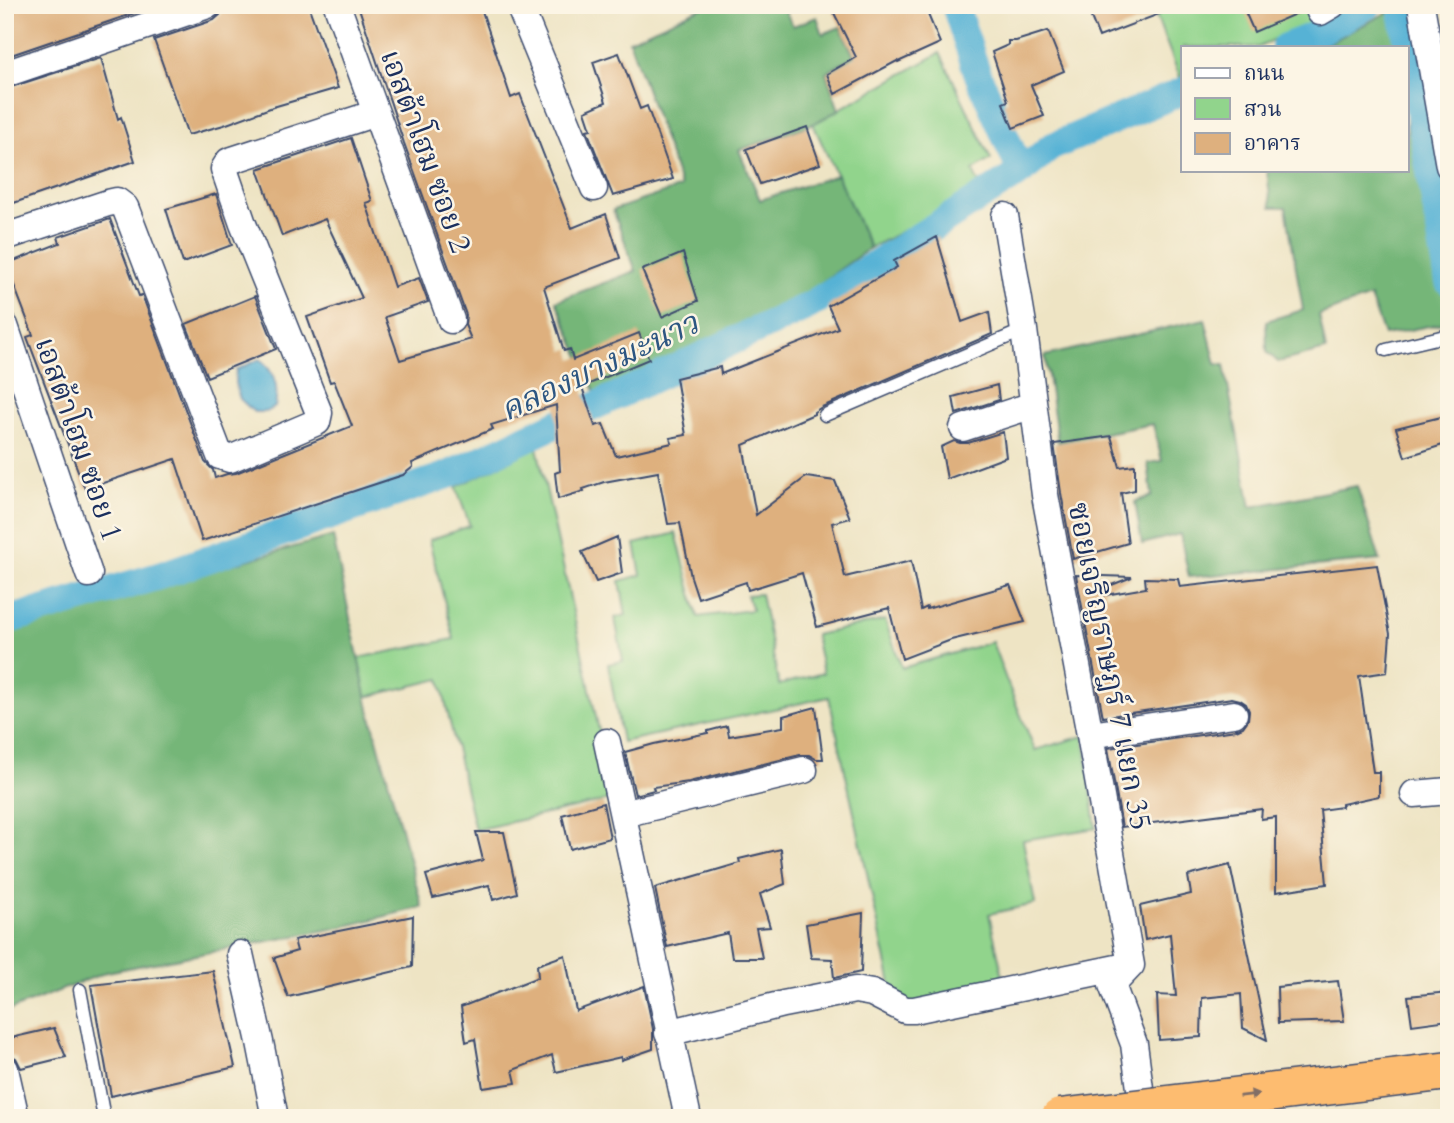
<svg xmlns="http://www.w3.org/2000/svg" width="1454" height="1123" viewBox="0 0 1454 1123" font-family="Cardo,'Noto Serif Thai',serif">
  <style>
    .green { fill: #91d48c; stroke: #568275; stroke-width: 2 }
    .forest { fill: #74b678; stroke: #48726b; stroke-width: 2 }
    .water { fill: #57b2d5; stroke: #39709a; stroke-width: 2 }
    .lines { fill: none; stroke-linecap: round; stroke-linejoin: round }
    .canal { stroke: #57b2d5; stroke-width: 28 }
    .building { fill: #deb07e }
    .lane-casing { stroke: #3b4a6d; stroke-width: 15 }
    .street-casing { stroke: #3b4a6d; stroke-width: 29 }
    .lane { stroke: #fff; stroke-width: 12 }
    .street { stroke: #fff; stroke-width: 26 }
    .highway-bridge-casing { stroke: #3b4a6d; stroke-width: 41; stroke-linecap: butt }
    .highway-bridge { stroke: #fdbc70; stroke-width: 38 }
    .oneway { fill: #816e66 }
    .labels { text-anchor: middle; stroke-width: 5; stroke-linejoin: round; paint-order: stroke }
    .street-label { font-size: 30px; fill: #1b2f5e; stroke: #fcf5e5 }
    .water-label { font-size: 32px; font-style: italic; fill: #2d5682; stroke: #fcf5e5 }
  </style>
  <rect width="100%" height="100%" fill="#fcf5e5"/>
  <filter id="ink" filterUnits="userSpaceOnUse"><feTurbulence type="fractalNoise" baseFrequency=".0143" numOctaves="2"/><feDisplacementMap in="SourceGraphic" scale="14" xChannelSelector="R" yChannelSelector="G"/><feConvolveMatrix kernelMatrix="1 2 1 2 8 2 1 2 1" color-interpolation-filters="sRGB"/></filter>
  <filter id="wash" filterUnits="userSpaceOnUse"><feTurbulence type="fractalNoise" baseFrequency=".00686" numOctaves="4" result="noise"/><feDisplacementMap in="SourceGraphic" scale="28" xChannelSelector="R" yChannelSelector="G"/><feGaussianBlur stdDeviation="1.57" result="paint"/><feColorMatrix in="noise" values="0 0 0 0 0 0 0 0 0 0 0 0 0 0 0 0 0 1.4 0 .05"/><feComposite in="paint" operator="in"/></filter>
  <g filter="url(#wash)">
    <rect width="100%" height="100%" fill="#eee4c4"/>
    <!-- green -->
    <path class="green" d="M 1152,5 L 1306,5 L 1312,23 L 1259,47 L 1183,47 L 1182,83 Z
      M 940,53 L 991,159 L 973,171 L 982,190 L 870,248 L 813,124 Z
      M 537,447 L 614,799 L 475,830 L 440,679 L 366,697 L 358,658 L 454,639 L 429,540 L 470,526 L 456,487 Z
      M 676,533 L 698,617 L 752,610 L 747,595 L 761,594 L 779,685 L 823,673 L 815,635 L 885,620 L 902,668 L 992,642 L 1007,682 L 1035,750 L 1084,736 L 1096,828 L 1023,840 L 1035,904 L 989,914 L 1005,986 L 897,1012 L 829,697 L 622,742 L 608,664 L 623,661 L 615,618 L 626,615 L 620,581 L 641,575 L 635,544 Z"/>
    <!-- forest -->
    <path class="forest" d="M 707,5 L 782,5 L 793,26 L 817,17 L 823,34 L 840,27 L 854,56 L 826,73 L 839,110 L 813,124 L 739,150 L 760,200 L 837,175 L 870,248 L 797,300 L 597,396 L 556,301 L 636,271 L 613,210 L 681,187 L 629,40 Z
      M 1401,5 L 1406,5 L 1449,223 L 1449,322 L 1384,335 L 1370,297 L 1319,315 L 1326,350 L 1278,362 L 1267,352 L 1266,321 L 1303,310 L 1286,207 L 1271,207 L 1267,170 L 1407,170 L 1407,47 L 1321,47 Z
      M 1205,319 L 1216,364 L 1224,365 L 1251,507 L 1357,486 L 1380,560 L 1189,577 L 1180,534 L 1142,544 L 1135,502 L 1152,496 L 1148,463 L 1162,461 L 1153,424 L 1058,442 L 1045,356 Z
      M 333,536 L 368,705 L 422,907 L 342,927 L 107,972 L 5,1012 L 5,630 L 87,605 Z"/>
    <!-- water -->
    <path class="water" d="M 260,359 C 275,373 279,386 275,407 L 266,412 L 254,412 L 240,399 L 235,383 L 236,370 Z"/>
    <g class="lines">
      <!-- canal -->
      <path class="canal" d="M 955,5 L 978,75 L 1021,172
        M 1401,5 L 1449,282
        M 1285,47 L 1308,38 L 1368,5
        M 5,621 L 159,576 L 448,475 L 810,305 L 1021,172 L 1051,147 L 1183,91"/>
    </g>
    <g id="blocks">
      <!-- building -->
      <path class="building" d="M 5,5 L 158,5 L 5,57 Z
        M 223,5 L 246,5 L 247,13 L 272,5 L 308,5 L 338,88 L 273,107 L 224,125 L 188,135 L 154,40 L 214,20 L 220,15 Z
        M 358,5 L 480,5 L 511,98 L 520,94 L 572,228 L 606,214 L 620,258 L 544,287 L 564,351 L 570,349 L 573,360 L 639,333 L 649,359 L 582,387 L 595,426 L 603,424 L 616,456 L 672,443 L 670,438 L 686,435 L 676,378 L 720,367 L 721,374 L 838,328 L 828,306 L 897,267 L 894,261 L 937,237 L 962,322 L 989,312 L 992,334 L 822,407 L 814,412 L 814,414 L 743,445 L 756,515 L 806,477 L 835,481 L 850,518 L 832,523 L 845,577 L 911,561 L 921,610 L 927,607 L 927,609 L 1010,585 L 1025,622 L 951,640 L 902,659 L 889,608 L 817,627 L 802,573 L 748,590 L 746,582 L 698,598 L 691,577 L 680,523 L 668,524 L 658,472 L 604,482 L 583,489 L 584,491 L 558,499 L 555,473 L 560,471 L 556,405 L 491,425 L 493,429 L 412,463 L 413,467 L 403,475 L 202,541 L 175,459 L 85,489 L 27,337 L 33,335 L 6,264 L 60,243 L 58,237 L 110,219 L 139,296 L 142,295 L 205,462 L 213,470 L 215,478 L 227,474 L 236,473 L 352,426 L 334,381 L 330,382 L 307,317 L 362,298 L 325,219 L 282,236 L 258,169 L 351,138 L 372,201 L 366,203 L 394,287 L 419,278 L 428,302 L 385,317 L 400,360 L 471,339 L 465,325 L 466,315 L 404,143 Z
        M 830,5 L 924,5 L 940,43 L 898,62 L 897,61 L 835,94 L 827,74 L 856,57 Z
        M 1086,5 L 1174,5 L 1175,8 L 1099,37 Z
        M 1242,5 L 1302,5 L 1302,11 L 1254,32 Z
        M 1048,31 L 1064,71 L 1031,85 L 1044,116 L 1013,128 L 1003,103 L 1008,101 L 992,52 L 1008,45 L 1008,41 L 1016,41 Z
        M 619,53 L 640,109 L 647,106 L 673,179 L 613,196 L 587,130 L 591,129 L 585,111 L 606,102 L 593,62 Z
        M 101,58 L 118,119 L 121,117 L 135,161 L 5,206 L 5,89 Z
        M 807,127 L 820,164 L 760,184 L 746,149 Z
        M 216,194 L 232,245 L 183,263 L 166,209 Z
        M 683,253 L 698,301 L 662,317 L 642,270 Z
        M 255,296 L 276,349 L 207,377 L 186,324 Z
        M 997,385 L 999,400 L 956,414 L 953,397 Z
        M 1449,415 L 1449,443 L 1405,457 L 1396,428 Z
        M 1003,432 L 1006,457 L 947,479 L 941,447 L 954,441 L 960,443 L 968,443 Z
        M 1111,436 L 1120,467 L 1135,465 L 1135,490 L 1121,493 L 1128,543 L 1073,559 L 1061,493 L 1054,444 Z
        M 617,537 L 622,573 L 596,582 L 582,552 Z
        M 1377,565 L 1390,634 L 1387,672 L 1359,676 L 1373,772 L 1379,772 L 1379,796 L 1342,804 L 1342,807 L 1320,810 L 1327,884 L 1276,892 L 1276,817 L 1261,819 L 1262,809 L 1122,827 L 1108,748 L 1236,730 L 1243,727 L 1248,720 L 1249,711 L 1246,704 L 1240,700 L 1232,698 L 1103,717 L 1076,575 L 1132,577 L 1104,588 L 1105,595 L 1146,588 L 1145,578 L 1178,579 L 1180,587 Z
        M 816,707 L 823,759 L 816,759 L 809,755 L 800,755 L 689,782 L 653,787 L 654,790 L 635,795 L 625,752 L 654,744 L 708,733 L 708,731 L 727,726 L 729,736 L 783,727 L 783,716 Z
        M 603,803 L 610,838 L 570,849 L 562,815 Z
        M 476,832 L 504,832 L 517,893 L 493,900 L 489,885 L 433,898 L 426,875 L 483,860 Z
        M 781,849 L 785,884 L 760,894 L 770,927 L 756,928 L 762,958 L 732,958 L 728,933 L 667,947 L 655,888 L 740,863 L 739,859 Z
        M 1230,865 L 1267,1040 L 1243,1028 L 1241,994 L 1202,998 L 1201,1037 L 1159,1040 L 1157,995 L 1176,996 L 1170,934 L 1145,940 L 1140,906 L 1191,894 L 1188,876 Z
        M 863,913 L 861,972 L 834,978 L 832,959 L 811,958 L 806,924 Z
        M 413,916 L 412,967 L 288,997 L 274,958 L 297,951 L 294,940 Z
        M 565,955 L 576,1011 L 644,986 L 653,1029 L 653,1049 L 621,1060 L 621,1057 L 556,1072 L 552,1055 L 513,1070 L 516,1083 L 483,1088 L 475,1039 L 466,1042 L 461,1007 L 538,977 L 537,965 Z
        M 213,971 L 235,1067 L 111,1096 L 91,985 Z
        M 1338,981 L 1344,1021 L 1278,1023 L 1277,987 Z
        M 1449,992 L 1449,1020 L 1412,1025 L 1408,996 Z
        M 54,1028 L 66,1057 L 21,1068 L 16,1058 L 7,1054 L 6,1039 Z"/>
    </g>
  </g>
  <g filter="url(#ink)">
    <use href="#blocks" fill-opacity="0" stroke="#3b4a6d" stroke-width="2"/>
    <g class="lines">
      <defs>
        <path id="lane" d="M 1386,350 L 1449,335
          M 825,415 L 1024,330
          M 80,990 L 104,1118"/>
        <path id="street" d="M 337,5 L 451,320
          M 519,5 L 594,188
          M 1317,5 L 1320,12 L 1332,5
          M 1421,5 L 1449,166
          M 5,74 L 208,5
          M 1005,216 L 1024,330 L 1045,495 L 1090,735 L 1131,965 L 1112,985 L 1134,1044 L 1144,1118
          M 5,237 L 108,203 L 117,201 L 125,207 L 220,456 L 230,459 L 317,422 L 319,413 L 243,224 L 224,169 L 229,161 L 376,113
          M 5,326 L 89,574
          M 963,428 L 1033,405
          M 1090,735 L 1234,714
          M 607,742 L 688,1118
          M 1414,794 L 1449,791
          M 623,814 L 804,770
          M 240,954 L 260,1042 L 275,1118
          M 668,1033 L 783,1004 L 855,990 L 872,993 L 905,1010 L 914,1010 L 1131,965
          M 5,1069 L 16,1118"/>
      </defs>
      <!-- lane casing -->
      <use href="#lane" class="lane-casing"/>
      <!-- street casing -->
      <use href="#street" class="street-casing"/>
      <!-- lane -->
      <use href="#lane" class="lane"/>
      <!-- street -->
      <use href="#street" class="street"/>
      <defs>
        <path id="highway-bridge" d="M 1060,1118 L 1449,1071"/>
      </defs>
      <!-- highway-bridge casing -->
      <use href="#highway-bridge" class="highway-bridge-casing"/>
      <!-- highway-bridge -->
      <use href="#highway-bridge" class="highway-bridge"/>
    </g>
    <!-- one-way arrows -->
    <defs><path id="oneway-solid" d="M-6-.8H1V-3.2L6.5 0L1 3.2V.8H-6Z" transform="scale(1.75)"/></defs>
    <use class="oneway" href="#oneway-solid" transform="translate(1249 1095) rotate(-7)"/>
  </g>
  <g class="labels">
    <!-- street labels -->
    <g class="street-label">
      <text transform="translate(426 151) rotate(70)" y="10">เอสต้าโฮม ซอย 2</text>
      <text transform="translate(79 439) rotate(71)" y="10">เอสต้าโฮม ซอย 1</text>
      <text transform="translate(1110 666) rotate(79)" y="10">ซอยเจริญราษฎร์ 7 แยก 35</text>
    </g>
    <!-- water labels -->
    <g class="water-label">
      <text transform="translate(599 366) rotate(-25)" y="11">คลองบางมะนาว</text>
    </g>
  </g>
  <!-- margin -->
  <rect width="1454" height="1123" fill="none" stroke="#fcf5e5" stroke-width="28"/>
  <!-- legend -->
  <rect x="1181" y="46" width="228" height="126" fill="#fcf5e5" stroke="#a2a6af" stroke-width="2"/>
  <rect x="1195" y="68" width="35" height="10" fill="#ffffff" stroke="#a2a6af" stroke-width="2"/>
  <text x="1244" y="80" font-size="21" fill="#1b2f5e">ถนน</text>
  <rect x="1195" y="98" width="35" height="21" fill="#91d48c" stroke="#a2a6af" stroke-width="2"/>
  <text x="1244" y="116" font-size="21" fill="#1b2f5e">สวน</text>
  <rect x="1195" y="133" width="35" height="21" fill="#deb07e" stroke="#a2a6af" stroke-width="2"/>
  <text x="1244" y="150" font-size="21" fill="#1b2f5e">อาคาร</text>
</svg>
